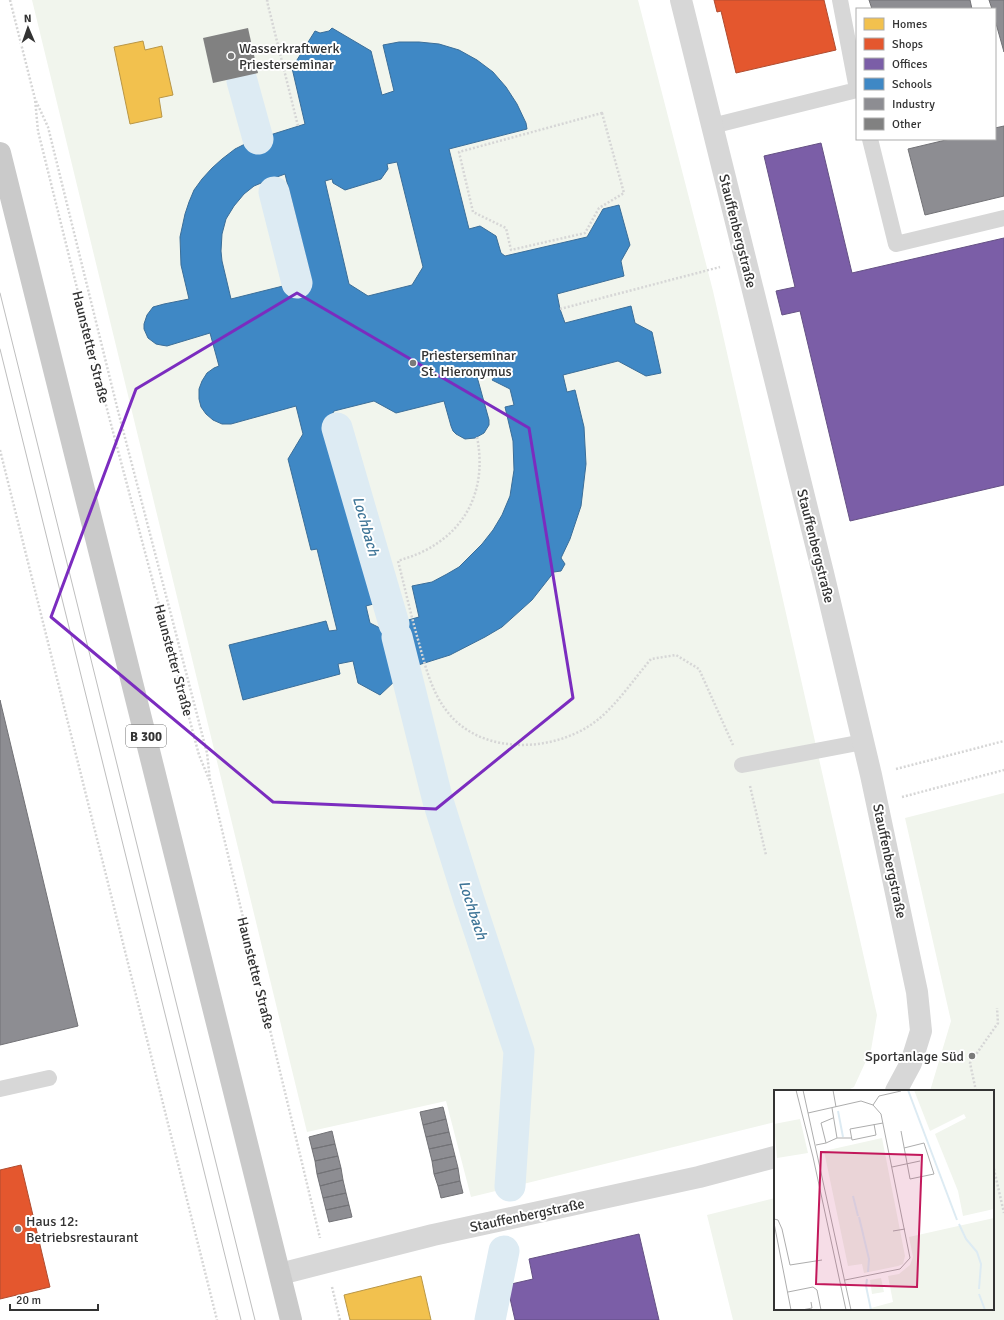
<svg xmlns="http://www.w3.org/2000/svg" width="1004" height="1320" viewBox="0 0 1004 1320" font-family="Signika,sans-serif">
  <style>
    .green { fill: #f1f5ed }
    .homes { fill: #f2c14e; stroke: #b99646 }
    .shops { fill: #e4572e; stroke: #af4c30 }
    .offices { fill: #7b5ea7; stroke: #655184 }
    .schools { fill: #3f88c5; stroke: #3b6e99; fill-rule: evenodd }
    .industry { fill: #8d8d92; stroke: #727276 }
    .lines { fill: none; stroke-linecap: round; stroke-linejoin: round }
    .canal { stroke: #ddebf3; stroke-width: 31 }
    .building { fill: #818181 }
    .path { stroke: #d6d6d6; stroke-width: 2.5; stroke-dasharray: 2 2; stroke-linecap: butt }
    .service { stroke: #d7d7d7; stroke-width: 16 }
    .minor { stroke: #d7d7d7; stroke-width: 22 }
    .primary { stroke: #cacaca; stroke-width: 22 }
    .tram { stroke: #bebebe; stroke-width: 1 }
    .marked { fill: none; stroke: #7b2cbf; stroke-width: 3; stroke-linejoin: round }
    .poi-dot { fill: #7a7a7a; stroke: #fff; stroke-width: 1.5 }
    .labels { text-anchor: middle; stroke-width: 4; stroke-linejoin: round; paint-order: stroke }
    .shield { fill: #fff; stroke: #707070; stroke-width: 1 }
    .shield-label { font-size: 13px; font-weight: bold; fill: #333 }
    .poi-label { font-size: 14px; fill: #333; stroke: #fff; text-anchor: start }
    .street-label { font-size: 14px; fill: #333; stroke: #fff }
    .water-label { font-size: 15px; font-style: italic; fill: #3f7597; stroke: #fff }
    .inset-river { fill: none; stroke: #ddebf3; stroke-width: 2 }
    .inset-road { fill: none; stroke: #adadad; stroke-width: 1 }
    .view { fill: #c2185b; fill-opacity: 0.15; stroke: #c2185b; stroke-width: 2 }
    .inset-edge { fill: none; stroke: #333; stroke-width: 2 }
  </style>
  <rect width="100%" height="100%" fill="#fff"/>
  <!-- green -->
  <path class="green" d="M 32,0 L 638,0 L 713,291 L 877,1015 L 871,1050 L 854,1087 L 846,1091 L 775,1091 L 775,1122 L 471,1197 L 446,1101 L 307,1132 Z
    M 1004,793 L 1004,1320 L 733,1320 L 707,1215 L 775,1198 L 775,1309 L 993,1309 L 993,1091 L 930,1091 L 951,1021 L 905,818 Z"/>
  <!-- homes -->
  <path class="homes" d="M 143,41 L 145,50 L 162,46 L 173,95 L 159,98 L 162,117 L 130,124 L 114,47 Z
    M 421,1276 L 431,1320 L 350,1320 L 344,1295 Z"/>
  <!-- shops -->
  <path class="shops" d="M 714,0 L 824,0 L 836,50 L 736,73 L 721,11 L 717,12 Z
    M 21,1165 L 50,1287 L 0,1299 L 0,1170 Z"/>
  <!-- offices -->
  <path class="offices" d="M 821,143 L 852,273 L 1004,238 L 1004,485 L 850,521 L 800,311 L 782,315 L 776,291 L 795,287 L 764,156 Z
    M 639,1234 L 659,1320 L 515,1320 L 507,1285 L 533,1279 L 529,1259 Z"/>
  <!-- schools -->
  <path class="schools" d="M 332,28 L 371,51 L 382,95 L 394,91 L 383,45 L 399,42 L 419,42 L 439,44 L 459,50 L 477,60 L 493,72 L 506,87 L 517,104 L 526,123 L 527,129 L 449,149 L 469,229 L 480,226 L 496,236 L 501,253 L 505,256 L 587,237 L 603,209 L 619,205 L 630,245 L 621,261 L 624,276 L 557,294 L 560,309 L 565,323 L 631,306 L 635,323 L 652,332 L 661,373 L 646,376 L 618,361 L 563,375 L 567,392 L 575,390 L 584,427 L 586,464 L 581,506 L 570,539 L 561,558 L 565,564 L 561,571 L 554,572 L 532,600 L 502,627 L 485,637 L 450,655 L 415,666 L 407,634 L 387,638 L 397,679 L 380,695 L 358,683 L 353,661 L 338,664 L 340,674 L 243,700 L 229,645 L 326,621 L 329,631 L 337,630 L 317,549 L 311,550 L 288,459 L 303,434 L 296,406 L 231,424 L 222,424 L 213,420 L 206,414 L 201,407 L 199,399 L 199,389 L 202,381 L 207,373 L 214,368 L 219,366 L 210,333 L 167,346 L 161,345 L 156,344 L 148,338 L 144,329 L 144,324 L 147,315 L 153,307 L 164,304 L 189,299 L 181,265 L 180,237 L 185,214 L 189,202 L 194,190 L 202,179 L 212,168 L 222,159 L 235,149 L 251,141 L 305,124 L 292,68 L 315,31 L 320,33 L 329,31 ZM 397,162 L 423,267 L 412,285 L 368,296 L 349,284 L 325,181 L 332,179 L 333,183 L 345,190 L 381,179 L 388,169 L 387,164 ZM 285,174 L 311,279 L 231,299 L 222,261 L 221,251 L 222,234 L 226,219 L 234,206 L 244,194 L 254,186 L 266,181 ZM 496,368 L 498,372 L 492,380 L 510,389 L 514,405 L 505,407 L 513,441 L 514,470 L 510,496 L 502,515 L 493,530 L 482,544 L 459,567 L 447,574 L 432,582 L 412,586 L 419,617 L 380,628 L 370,623 L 366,606 L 377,603 L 325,428 L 334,411 L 374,401 L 396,413 L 444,401 L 451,426 L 453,431 L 456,434 L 465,439 L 475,438 L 484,433 L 489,425 L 489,420 L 476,373 Z"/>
  <!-- industry -->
  <path class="industry" d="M 869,0 L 970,0 L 972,9 L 872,9 Z
    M 989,0 L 1004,0 L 1004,52 L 995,20 L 995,9 L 992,9 Z
    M 1004,126 L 1004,196 L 925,215 L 908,149 L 950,139 L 995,139 L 995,128 Z
    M 0,700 L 78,1026 L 0,1045 Z
    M 443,1107 L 446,1119 L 423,1125 L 420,1112 Z
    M 446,1119 L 449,1132 L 426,1137 L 423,1125 Z
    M 332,1131 L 335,1144 L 312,1149 L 309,1137 Z
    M 449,1132 L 452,1144 L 429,1149 L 426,1137 Z
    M 335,1144 L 338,1156 L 315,1161 L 312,1149 Z
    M 452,1144 L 455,1156 L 432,1161 L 429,1149 Z
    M 338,1156 L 341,1168 L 317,1174 L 315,1161 Z
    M 455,1156 L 458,1168 L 434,1174 L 432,1161 Z
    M 341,1168 L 343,1180 L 320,1186 L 317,1174 Z
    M 458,1168 L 460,1181 L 438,1186 L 434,1174 Z
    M 343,1180 L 346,1193 L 323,1198 L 320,1186 Z
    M 460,1181 L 463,1193 L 441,1198 L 438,1186 Z
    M 346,1193 L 349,1205 L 326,1210 L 323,1198 Z
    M 349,1205 L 352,1217 L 329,1222 L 326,1210 Z"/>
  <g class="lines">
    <!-- canal -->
    <path class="canal" d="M 242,81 L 258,139
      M 274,192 L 297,283
      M 337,428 L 394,624
      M 397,637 L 438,801 L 469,900 L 519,1051 L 510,1186
      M 490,1320 L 504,1251"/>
  </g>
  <!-- building -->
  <path class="building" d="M 248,28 L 258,73 L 213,83 L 203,38 Z"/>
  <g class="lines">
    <!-- path -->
    <path class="path" d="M 10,0 L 35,99 L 38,131 L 108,413 L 199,755 L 211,784 L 320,1238
      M 268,0 L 267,1 L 298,126
      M 36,101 L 48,127 L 117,407 L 207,753 L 210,780
      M 602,113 L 624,193 L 599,208 L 585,233 L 511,250 L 506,228 L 473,212 L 459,152 Z
      M 560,309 L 720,267
      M 477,437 C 487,487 468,530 422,552 C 414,556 406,558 398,561 C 405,588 411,616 419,643 C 425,666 432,692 446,710 C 478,754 547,753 589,726 C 612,712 633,680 651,659 L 676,655 L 699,669 L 733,745
      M 0,450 L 217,1320
      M 896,769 L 1004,741
      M 750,786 L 766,855
      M 902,797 L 1004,770
      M 976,1091 L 970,1063 L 998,1023 L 997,1008
      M 993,1165 L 1004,1213
      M 332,1287 L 340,1320"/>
    <!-- service -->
    <path class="service" d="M 840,0 L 857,89
      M 712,126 L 857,90
      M 870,139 L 896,244 L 1004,218
      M 742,765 L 863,742
      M 0,1089 L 49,1078"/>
    <!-- minor -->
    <path class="minor" d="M 681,0 L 823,573 L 871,775 L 917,992 L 921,1031 L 911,1063 L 896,1091
      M 280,1274 L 433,1235 L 699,1177 L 775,1157"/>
    <!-- primary -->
    <path class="primary" d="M 0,153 L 291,1320"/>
    <!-- tram -->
    <path class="tram" d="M 0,293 L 255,1320
      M 0,349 L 241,1320"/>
  </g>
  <!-- marked area -->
  <path class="marked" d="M 297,293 L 529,428 L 573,698 L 436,809 L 273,802 L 51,617 L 136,389 Z"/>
  <!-- markers -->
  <g class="poi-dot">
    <circle cx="231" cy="56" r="4"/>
    <circle cx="413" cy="363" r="4"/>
    <circle cx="972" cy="1056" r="4"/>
    <circle cx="18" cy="1229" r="4"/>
  </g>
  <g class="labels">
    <!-- shield labels -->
    <rect class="shield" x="126" y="725" width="40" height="22" rx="3"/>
    <g class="shield-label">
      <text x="146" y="741">B 300</text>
    </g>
    <!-- poi labels -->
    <g class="poi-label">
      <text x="239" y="53">Wasserkraftwerk<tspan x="239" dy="16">Priesterseminar</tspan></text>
      <text x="421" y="360">Priesterseminar<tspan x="421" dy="16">St. Hieronymus</tspan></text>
      <text x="964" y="1061" text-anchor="end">Sportanlage Süd</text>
      <text x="26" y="1226">Haus 12:<tspan x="26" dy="16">Betriebsrestaurant</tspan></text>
    </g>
    <!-- street labels -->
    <g class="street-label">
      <text transform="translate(738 231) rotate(76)" y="5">Stauffenbergstraße</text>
      <text transform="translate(91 347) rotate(76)" y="5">Haunstetter Straße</text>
      <text transform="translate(816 546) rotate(76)" y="5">Stauffenbergstraße</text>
      <text transform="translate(174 660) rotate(75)" y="5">Haunstetter Straße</text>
      <text transform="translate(890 861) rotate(78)" y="5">Stauffenbergstraße</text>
      <text transform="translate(256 973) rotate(76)" y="5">Haunstetter Straße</text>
      <text transform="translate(527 1215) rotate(-12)" y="5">Stauffenbergstraße</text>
    </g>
    <!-- water labels -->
    <g class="water-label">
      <text transform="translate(366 526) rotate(74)" y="5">Lochbach</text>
      <text transform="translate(473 910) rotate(72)" y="5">Lochbach</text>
    </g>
  </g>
  <!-- overview -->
  <g transform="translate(774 1090)">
    <rect width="220" height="220" fill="#fff"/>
    <path d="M 140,0 L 220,0 L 220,119 L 189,126 L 184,101 L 161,44 L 192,28 L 190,24 L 156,41 ZM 26,29 L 34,63 L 3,68 L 0,34 ZM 108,48 L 131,166 L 129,174 L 124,176 L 90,183 L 88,174 L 74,176 L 50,61 ZM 220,128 L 220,220 L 98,220 L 97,218 L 119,212 L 114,186 L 125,184 L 136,175 L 139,167 L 135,147 ZM 107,188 L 110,202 L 98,204 L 96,190 Z" fill="#f1f5ed"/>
    <path class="inset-river" d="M 134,0 L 183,130M 64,21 L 69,47M 79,106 L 84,126M 85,127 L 95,169 L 94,182M 185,134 L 192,149 L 203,162 L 207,174 L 205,199M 93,189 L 92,196 L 97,220M 205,204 L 211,220"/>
    <path class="inset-road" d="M 22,0 L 39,67 L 72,220M 29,0 L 77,220M 59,0 L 62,17M 99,15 L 105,6 L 127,1M 34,23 L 87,11 L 99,15 L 107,24 L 136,168 L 126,179 L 71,190M 100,34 L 102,45 L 78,50 L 76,39 L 109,33M 127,41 L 136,89 L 160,84 L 150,53 L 130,58M 63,48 L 78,48M 52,53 L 63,48 L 58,18M 42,55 L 52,53 L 47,33 L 59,28M 118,77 L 146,71M 0,129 L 4,130 L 8,139 L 16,175 L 48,170M 0,133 L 17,220M 119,141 L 131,139M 14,202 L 39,197 L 43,200 L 47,220M 28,220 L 38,218 L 37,212"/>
    <path class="view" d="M 47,62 L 148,65 L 143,197 L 42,194 Z"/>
    <rect width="220" height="220" class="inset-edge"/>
  </g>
  <!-- legend -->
  <rect x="856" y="8" width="140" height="132" fill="#ffffff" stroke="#adadad"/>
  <rect x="864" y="18" width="20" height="12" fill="#f2c14e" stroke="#adadad"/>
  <text x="892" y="28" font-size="12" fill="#333333">Homes</text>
  <rect x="864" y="38" width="20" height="12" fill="#e4572e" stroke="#adadad"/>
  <text x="892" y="48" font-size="12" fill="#333333">Shops</text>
  <rect x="864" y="58" width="20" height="12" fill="#7b5ea7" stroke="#adadad"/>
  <text x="892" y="68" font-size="12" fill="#333333">Offices</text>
  <rect x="864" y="78" width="20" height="12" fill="#3f88c5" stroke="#adadad"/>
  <text x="892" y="88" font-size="12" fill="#333333">Schools</text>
  <rect x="864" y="98" width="20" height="12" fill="#8d8d92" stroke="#adadad"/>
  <text x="892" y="108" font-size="12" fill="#333333">Industry</text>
  <rect x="864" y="118" width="20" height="12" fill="#818181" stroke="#adadad"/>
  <text x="892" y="128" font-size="12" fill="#333333">Other</text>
  <!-- north arrow -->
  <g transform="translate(28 28) rotate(358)" stroke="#ffffff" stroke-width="3" paint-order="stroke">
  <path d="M0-3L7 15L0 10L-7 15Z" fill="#333333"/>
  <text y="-6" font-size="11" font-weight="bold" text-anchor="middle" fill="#333333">N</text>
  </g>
  <!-- scale -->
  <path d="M10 1304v6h88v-6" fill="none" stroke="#333333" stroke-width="2"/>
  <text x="16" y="1304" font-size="12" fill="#333333" stroke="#ffffff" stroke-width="3" paint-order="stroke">20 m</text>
</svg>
